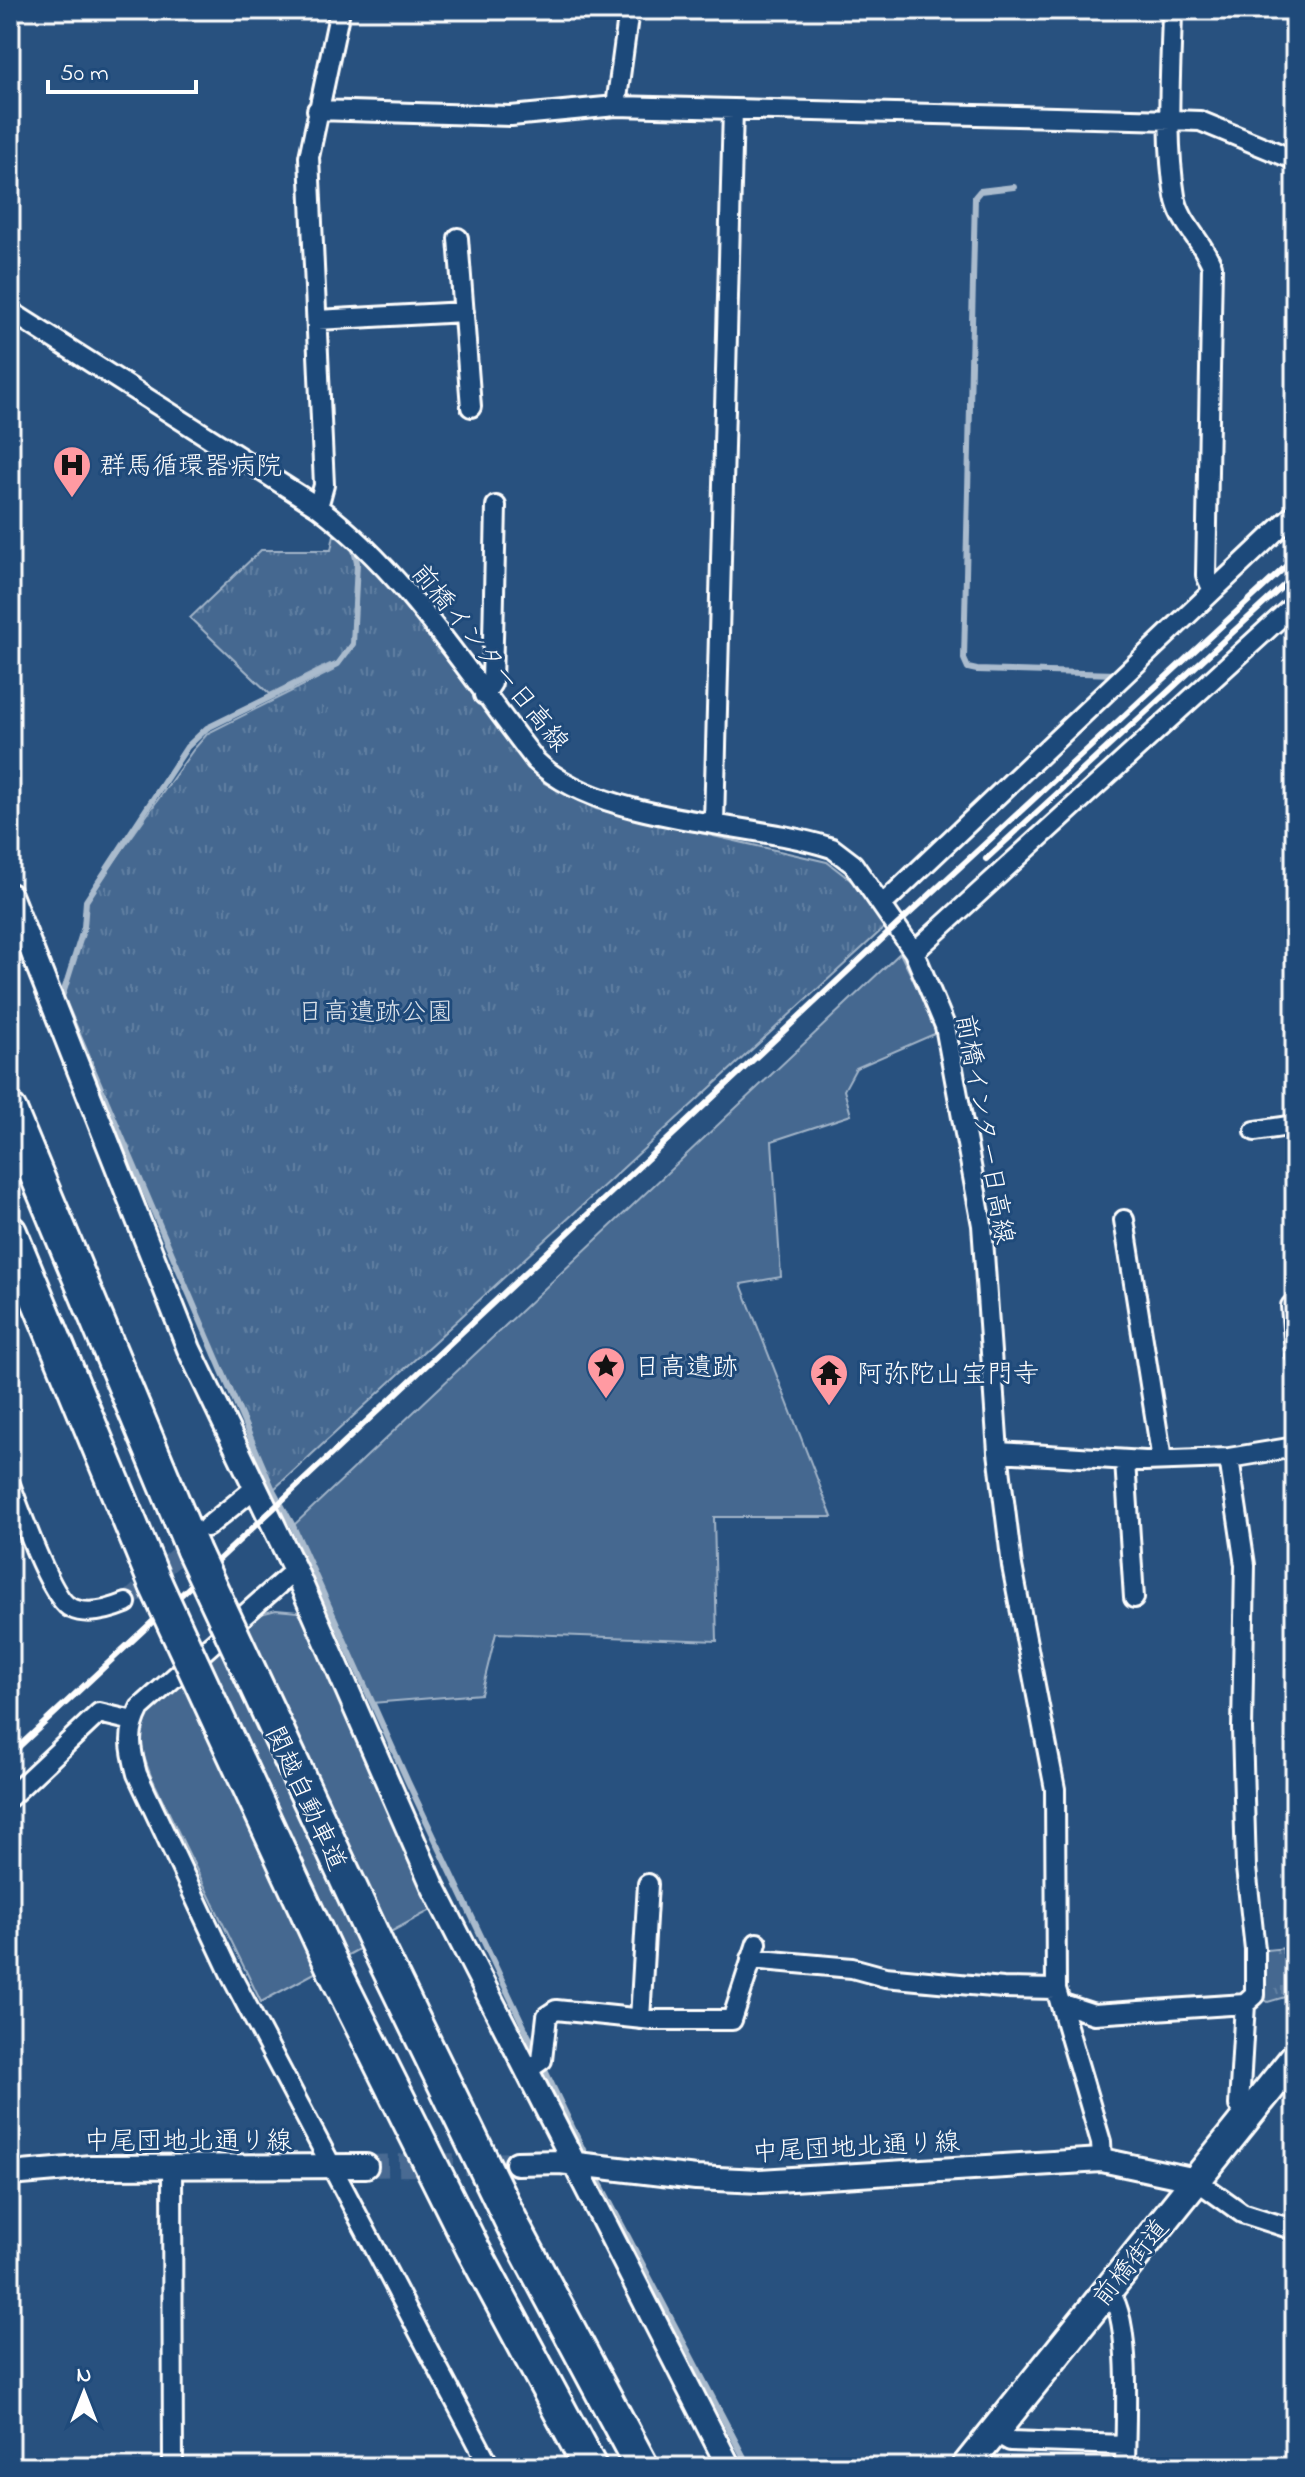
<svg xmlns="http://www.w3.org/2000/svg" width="1305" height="2477" viewBox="0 0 1305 2477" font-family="'Indie Flower','Klee One',sans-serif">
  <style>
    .green { fill: #446890; stroke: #a2b4c8; stroke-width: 2 }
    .park { fill: url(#park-tufts); stroke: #a2b4c8; stroke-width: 2 }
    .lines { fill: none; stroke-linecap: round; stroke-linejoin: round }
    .stream { stroke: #aabbcd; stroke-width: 6 }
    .minor-tunnel { stroke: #486b92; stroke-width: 18; stroke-dasharray: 18 9; stroke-linecap: butt }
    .tertiary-tunnel { stroke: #486b92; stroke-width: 22; stroke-dasharray: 22 11; stroke-linecap: butt }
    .minor-casing { stroke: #fff; stroke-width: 24 }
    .tertiary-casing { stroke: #fff; stroke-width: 28 }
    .primary-casing { stroke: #fff; stroke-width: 34 }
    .motorway-casing { stroke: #fff; stroke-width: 38 }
    .minor { stroke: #1f4a7a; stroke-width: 18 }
    .tertiary { stroke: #1f4a7a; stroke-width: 22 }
    .primary { stroke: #1f4a7a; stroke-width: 28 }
    .motorway { stroke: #1f4a7a; stroke-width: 32 }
    .rail { stroke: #fff; stroke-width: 6 }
    .motorway-bridge-casing { stroke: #fff; stroke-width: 38; stroke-linecap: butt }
    .motorway-bridge { stroke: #1f4a7a; stroke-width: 32 }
    .labels { text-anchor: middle; stroke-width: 6; stroke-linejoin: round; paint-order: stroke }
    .poi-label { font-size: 26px; fill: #fff; stroke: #1f4a7a; text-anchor: start }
    .street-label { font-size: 26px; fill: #fff; stroke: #1f4a7a }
    .park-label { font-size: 26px; fill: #dae1e9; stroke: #1f4a7a }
  </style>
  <defs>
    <pattern id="park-tufts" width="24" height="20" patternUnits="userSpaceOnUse" patternTransform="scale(2)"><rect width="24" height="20" fill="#446890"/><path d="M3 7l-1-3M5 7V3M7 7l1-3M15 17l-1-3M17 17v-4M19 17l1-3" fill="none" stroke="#607fa1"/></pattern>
  </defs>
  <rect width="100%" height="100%" fill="#28517f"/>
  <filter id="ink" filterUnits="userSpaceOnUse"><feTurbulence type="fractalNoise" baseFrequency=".0125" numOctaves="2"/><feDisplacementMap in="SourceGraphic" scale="16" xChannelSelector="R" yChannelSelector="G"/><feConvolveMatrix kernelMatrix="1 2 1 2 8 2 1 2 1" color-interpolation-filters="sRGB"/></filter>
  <g filter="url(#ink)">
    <!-- green -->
    <path class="green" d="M 900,953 L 939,1032 L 856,1068 L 844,1090 L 851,1115 L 772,1141 L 781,1277 L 741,1284 L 832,1517 L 714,1517 L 717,1641 L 496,1633 L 481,1694 L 372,1703 L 293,1526 Z
      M 276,1610 L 298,1612 L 309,1629 L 433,1909 L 261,2002 L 151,1776 C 145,1760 136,1739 143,1722 C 157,1691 229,1639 257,1615 Z"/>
    <!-- park -->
    <path class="park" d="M 334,535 L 362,553 L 544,783 L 596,809 L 827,862 L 858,886 L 885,927 L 273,1490 L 62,997 L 84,927 L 86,901 L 193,750 L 208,733 L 334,670 L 330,664 L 270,694 L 190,618 L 261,550 L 331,550 Z
      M 1295,1947 L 1295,1994 L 1268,2002 L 1262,1998 L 1261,1954 L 1267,1950 Z"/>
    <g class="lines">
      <!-- stream -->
      <path class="stream" d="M 1014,187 L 980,191 L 975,197 L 964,659 L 968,668 L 977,670 L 1116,674
        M 353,545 L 357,563 L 353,644 L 338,664 L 207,728 L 187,747 L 86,901 L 84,927 L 62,997 L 273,1490 L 293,1526 L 408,1782 L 537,2054
        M 542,2064 L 587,2158
        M 594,2172 L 749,2467"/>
      <!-- minor-tunnel -->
      <path class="minor-tunnel" d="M 126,1603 L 194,1540"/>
      <!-- tertiary-tunnel -->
      <path class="tertiary-tunnel" d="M 366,2166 L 517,2163"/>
      <defs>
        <path id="minor" d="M 1172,10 C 1171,70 1165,136 1175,196 C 1180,224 1203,241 1212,266 L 1206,575 L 1212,589
          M 616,106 L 629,10
          M 317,110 L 511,116 L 616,106 L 1171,120 L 1200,121 L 1295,160
          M 458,238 L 471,407
          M 10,311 L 318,507 C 406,573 468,674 536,761 C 601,824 746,820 832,848 L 853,864 L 914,952 L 945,1026 L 982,1225 L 998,1452 L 1012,1566 L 1055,1789 L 1056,1989 L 1101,2142 L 1102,2160
          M 317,320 L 464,312
          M 318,507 L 324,485 L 309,157 L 340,10
          M 484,695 L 492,683 L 496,506
          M 714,822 L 733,109
          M 883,904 L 1295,513
          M 914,952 L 1295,604
          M 1255,1131 L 1295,1125
          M 1124,1220 L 1162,1460
          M 1291,1306 L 1295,1353
          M 998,1452 L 1145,1461 L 1229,1458 L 1295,1447
          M 1229,1458 L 1245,1565 L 1242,1729 L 1246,1868 L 1255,1949 L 1255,1995 L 1245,2004 L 1239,2105 L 1250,2114
          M 1125,1461 L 1134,1598
          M 10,1484 C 19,1507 51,1600 71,1608 C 88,1616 109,1610 126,1603
          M 207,1527 L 255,1488
          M 295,1570 L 140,1708 C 127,1733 130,1748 137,1774 L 233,1979 L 490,2467
          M 10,1797 L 99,1713 L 133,1721
          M 751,1959 L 852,1968 L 885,1977 L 1003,1988 L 1056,1989
          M 1060,2003 L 1094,2014 L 1245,2004
          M 640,2019 L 648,1884
          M 528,2070 L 542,2060 L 547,2016 L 556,2010 L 653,2020 L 732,2020 L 757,1943
          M 172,2167 L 173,2467
          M 1196,2180 L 1242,2213 L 1295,2230
          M 1108,2291 C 1133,2314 1125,2430 1125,2467
          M 994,2432 L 1010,2441 L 1125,2445"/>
        <path id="tertiary" d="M 10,895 L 189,1349 L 295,1570 L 433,1886 L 729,2467
          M 517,2163 L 560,2162 L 696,2178 L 760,2181 L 1102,2160 L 1196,2180
          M 10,2174 L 91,2167 L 366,2166"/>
        <path id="primary" d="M 966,2467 L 1295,2057"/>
        <path id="motorway" d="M 10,1111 L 193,1550
          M 10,1232 L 156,1585
          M 379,1949 L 514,2227 L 642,2467
          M 334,1970 L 473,2249 L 590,2467"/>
      </defs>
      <!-- minor casing -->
      <use href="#minor" class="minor-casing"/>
      <!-- tertiary casing -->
      <use href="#tertiary" class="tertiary-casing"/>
      <!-- primary casing -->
      <use href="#primary" class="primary-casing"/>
      <!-- motorway casing -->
      <use href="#motorway" class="motorway-casing"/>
      <!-- minor -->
      <use href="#minor" class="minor"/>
      <!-- tertiary -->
      <use href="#tertiary" class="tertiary"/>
      <!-- primary -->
      <use href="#primary" class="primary"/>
      <!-- motorway -->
      <use href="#motorway" class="motorway"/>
      <!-- rail -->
      <path class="rail" d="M 986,859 L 1295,575
        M 10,1755 L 896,926 L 1295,558"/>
      <defs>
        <path id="motorway-bridge" d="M 193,1550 L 379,1949
          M 156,1585 L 334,1970"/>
      </defs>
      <!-- motorway-bridge casing -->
      <use href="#motorway-bridge" class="motorway-bridge-casing"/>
      <!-- motorway-bridge -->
      <use href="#motorway-bridge" class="motorway-bridge"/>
    </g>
  </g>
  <!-- icons -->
  <defs>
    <symbol id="hospital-pin" viewBox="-11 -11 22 30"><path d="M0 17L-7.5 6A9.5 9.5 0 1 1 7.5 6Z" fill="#ff9aa2" stroke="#1f4a7a"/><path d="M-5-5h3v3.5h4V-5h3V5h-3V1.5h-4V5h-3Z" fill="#111"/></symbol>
    <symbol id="sight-pin" viewBox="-11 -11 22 30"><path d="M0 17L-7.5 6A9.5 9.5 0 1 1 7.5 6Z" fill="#ff9aa2" stroke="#1f4a7a"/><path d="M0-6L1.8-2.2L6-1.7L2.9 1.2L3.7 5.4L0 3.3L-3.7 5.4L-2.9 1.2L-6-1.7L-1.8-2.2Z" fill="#111"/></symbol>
    <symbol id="temple-pin" viewBox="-11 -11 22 30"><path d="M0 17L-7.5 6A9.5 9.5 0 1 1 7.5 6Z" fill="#ff9aa2" stroke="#1f4a7a"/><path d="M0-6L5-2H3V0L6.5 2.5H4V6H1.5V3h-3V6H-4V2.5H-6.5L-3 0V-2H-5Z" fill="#111"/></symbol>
  </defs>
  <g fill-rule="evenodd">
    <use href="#hospital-pin" x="50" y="443" width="44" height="60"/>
    <use href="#sight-pin" x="584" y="1344" width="44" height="60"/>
    <use href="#temple-pin" x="807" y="1351" width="44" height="60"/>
  </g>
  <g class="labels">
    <!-- poi labels -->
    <g class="poi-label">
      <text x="100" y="474">群馬循環器病院</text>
      <text x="634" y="1375">日高遺跡</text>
      <text x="857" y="1382">阿弥陀山宝門寺</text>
    </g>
    <!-- street labels -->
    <g class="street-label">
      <text transform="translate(491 657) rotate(51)" y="9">前橋インター日高線</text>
      <text transform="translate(986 1129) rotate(80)" y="9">前橋インター日高線</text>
      <text transform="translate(307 1798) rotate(65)" y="9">関越自動車道</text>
      <text x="188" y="2149">中尾団地北通り線</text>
      <text transform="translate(856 2146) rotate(-3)" y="9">中尾団地北通り線</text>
      <text transform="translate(1130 2262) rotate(-51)" y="9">前橋街道</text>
    </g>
    <!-- park labels -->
    <g class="park-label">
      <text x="375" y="1020">日高遺跡公園</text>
    </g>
  </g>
  <!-- margin -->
  <rect width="1305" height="2477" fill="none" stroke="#1f4a7a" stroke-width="40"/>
  <rect x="20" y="20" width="1265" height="2437" fill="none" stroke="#fff" stroke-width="3" filter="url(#ink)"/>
  <!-- north arrow -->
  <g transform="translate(84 2393)" stroke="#1f4a7a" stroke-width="6" paint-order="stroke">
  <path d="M0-6L14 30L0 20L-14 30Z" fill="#ffffff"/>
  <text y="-12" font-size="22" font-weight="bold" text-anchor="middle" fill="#ffffff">N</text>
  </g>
  <!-- scale -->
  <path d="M48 80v12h148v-12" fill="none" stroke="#ffffff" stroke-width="4"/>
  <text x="60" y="80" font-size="24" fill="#ffffff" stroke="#1f4a7a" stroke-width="6" paint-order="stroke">50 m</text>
</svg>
